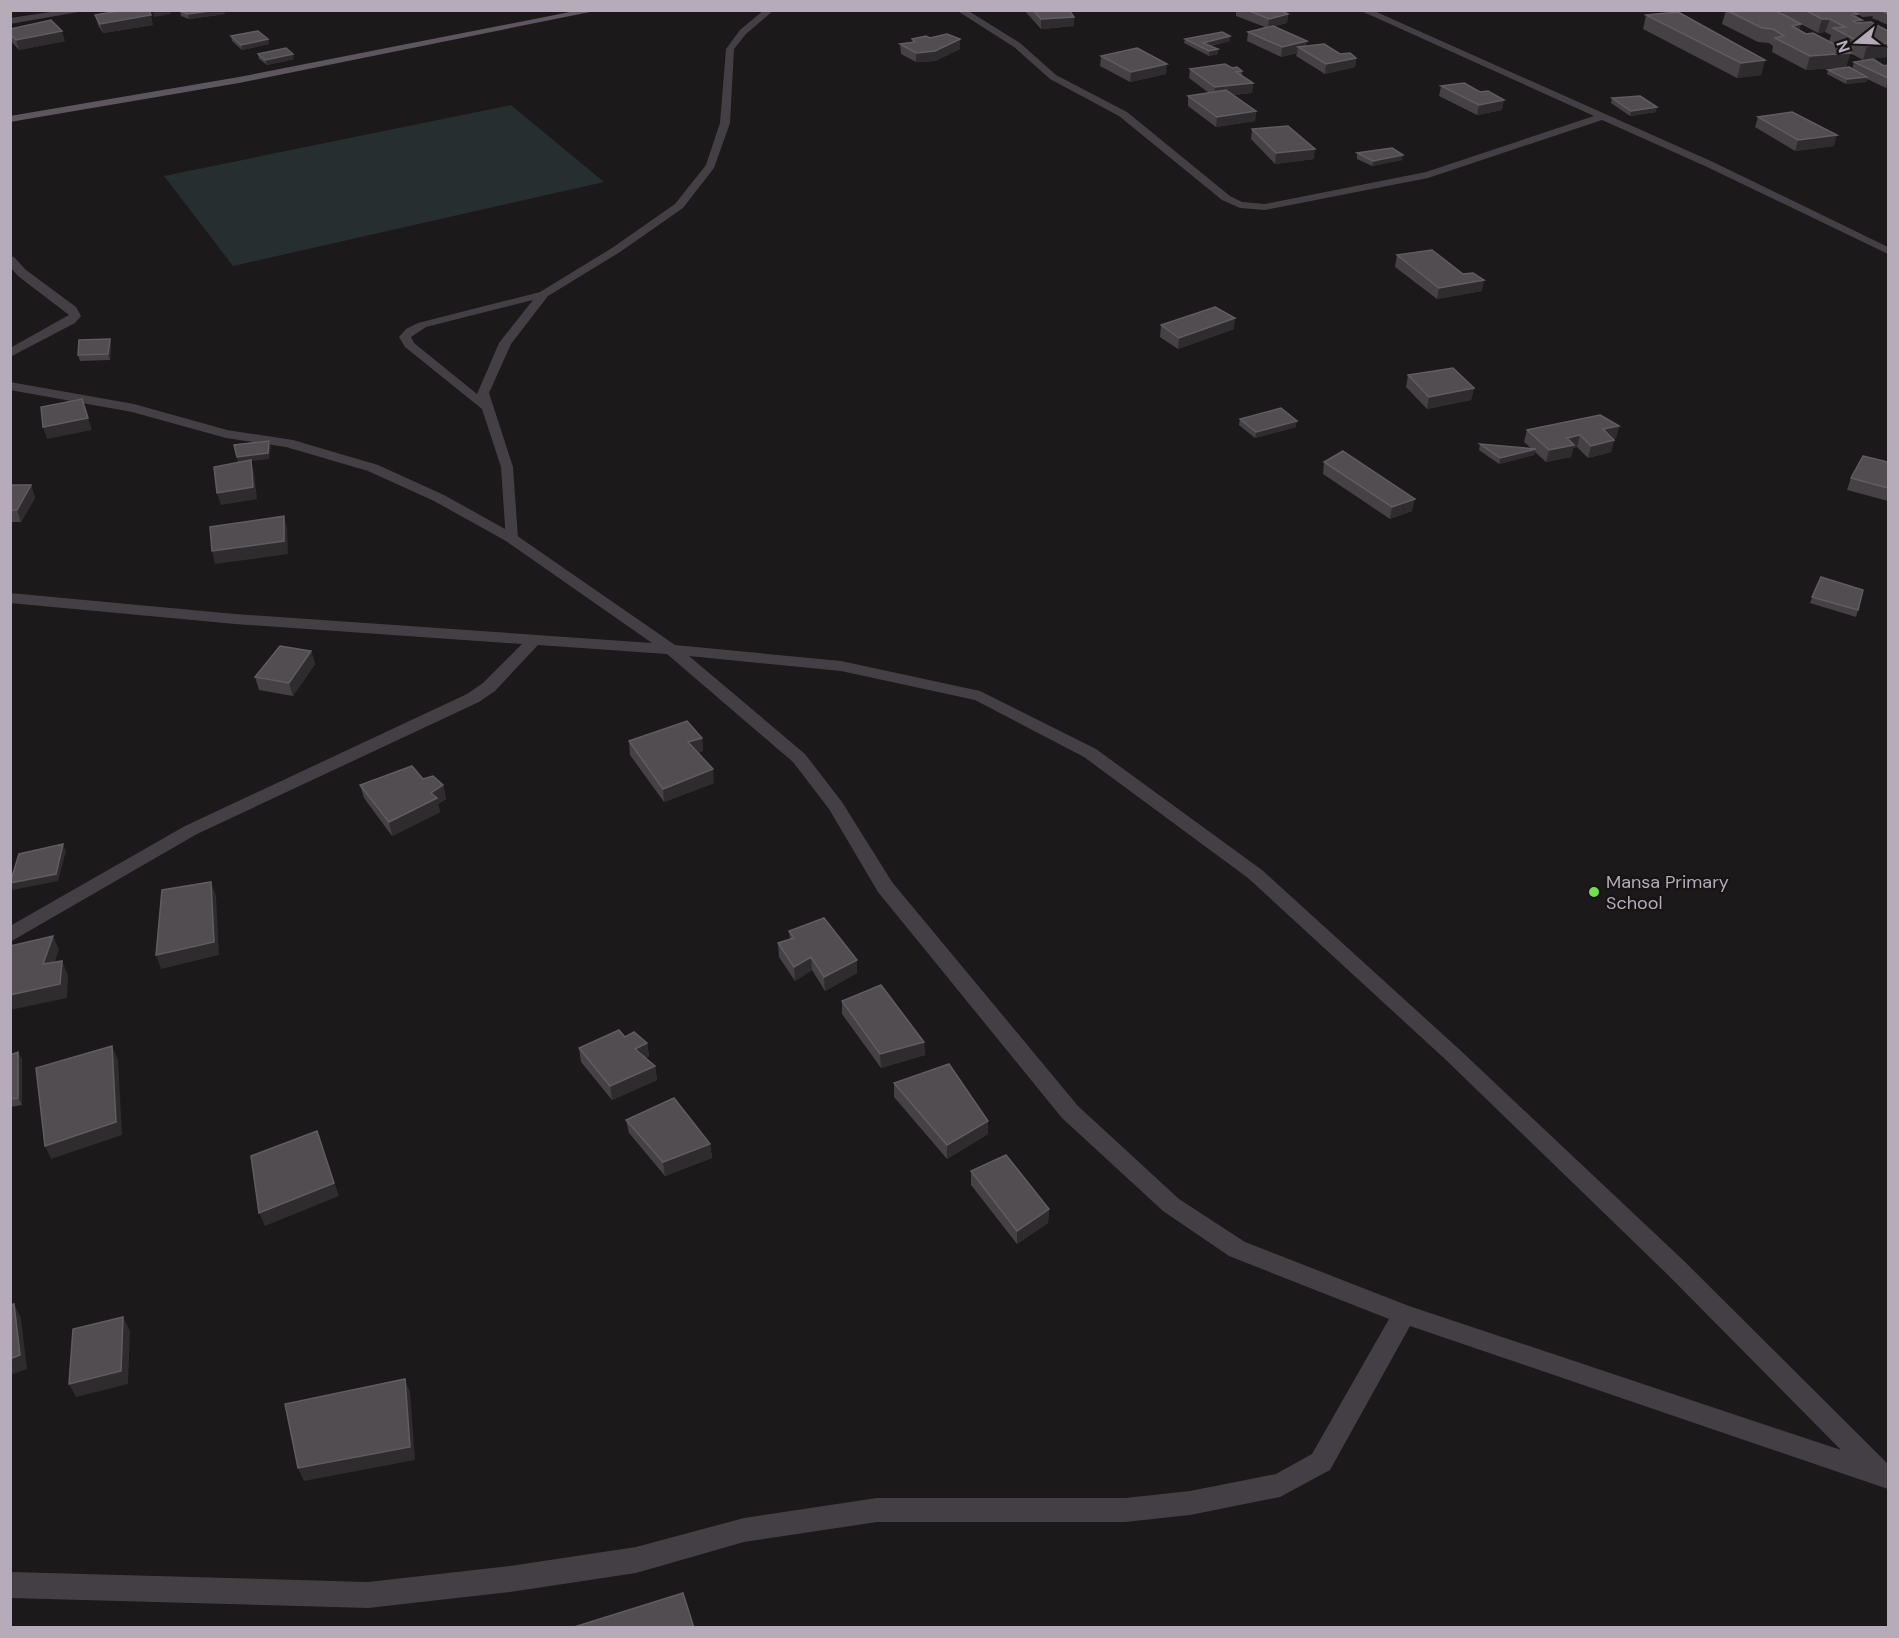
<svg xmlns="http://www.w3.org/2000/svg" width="1899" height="1638" viewBox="0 0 1899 1638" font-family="'DM Sans',sans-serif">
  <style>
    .green { fill: #272e2f }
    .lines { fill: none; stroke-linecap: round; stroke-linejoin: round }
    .lane { fill: #443f44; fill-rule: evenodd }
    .street { fill: #443f44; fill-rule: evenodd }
    .primary { fill: #5d565e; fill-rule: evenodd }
    .wall { fill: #454145 }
    .shaded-wall { fill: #2f2c2e }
    .building { fill: #514d51; stroke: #615c62; stroke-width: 1.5 }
    .poi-dot { fill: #71e04c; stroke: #161415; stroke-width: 2 }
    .labels { text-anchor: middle; stroke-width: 4.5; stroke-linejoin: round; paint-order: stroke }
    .poi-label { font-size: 18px; fill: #b6acb9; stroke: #161415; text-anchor: start }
  </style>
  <rect width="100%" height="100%" fill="#1b191a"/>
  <!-- green -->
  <path class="green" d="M 511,105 L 604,182 L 233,266 L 164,176 Z"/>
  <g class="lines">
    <!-- lane -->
    <path class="lane" d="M 764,10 L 774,10 L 746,34 L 734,49 L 730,123 L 714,168 L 683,208 L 620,252 L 548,296 L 511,344 L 489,393 L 513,467 L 518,538 L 516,541 L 506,541 L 501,467 L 482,409 L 405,347 L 399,337 L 406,329 L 418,323 L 540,292 L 612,248 L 675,204 L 706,165 L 720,123 L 726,49 L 740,30 ZM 533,300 L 499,343 L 477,394 L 414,343 L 411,337 L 426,327 Z"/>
    <!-- street -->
    <path class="street" d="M 64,10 L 90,10 L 10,24 L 10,18 Z
      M 956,10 L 967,10 L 1020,43 L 1056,75 L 1127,112 L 1230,196 L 1242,202 L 1265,204 L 1426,172 L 1594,116 L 1359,10 L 1372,10 L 1713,162 L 1888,247 L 1888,254 L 1705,166 L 1602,120 L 1428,178 L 1265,210 L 1240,208 L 1222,200 L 1119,116 L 1050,79 L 1014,47 Z
      M 10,256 L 14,257 L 26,270 L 76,307 L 81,316 L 75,323 L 10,357 L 10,348 L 69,315 L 18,276 L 10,267 Z
      M 10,382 L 134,404 L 227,430 L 293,440 L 378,465 L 444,495 L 516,535 L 675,645 L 841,661 L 980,691 L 1096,749 L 1262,870 L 1460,1050 L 1683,1260 L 1887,1463 L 1888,1489 L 1410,1326 L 1330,1470 L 1280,1497 L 1190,1515 L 1125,1522 L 877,1522 L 744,1542 L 636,1573 L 510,1592 L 368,1608 L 10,1598 L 10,1572 L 368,1582 L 510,1566 L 636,1547 L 744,1518 L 877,1498 L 1125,1498 L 1190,1491 L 1276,1474 L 1312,1454 L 1389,1319 L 1229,1256 L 1163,1211 L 1062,1118 L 878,892 L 829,809 L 793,762 L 667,654 L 538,645 L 495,691 L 479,702 L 197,834 L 10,942 L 10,926 L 185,826 L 467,694 L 483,683 L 522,644 L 235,624 L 10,603 L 10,593 L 235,614 L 652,643 L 506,541 L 434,501 L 368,471 L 286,447 L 226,438 L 132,412 L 10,390 ZM 689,656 L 841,671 L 975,700 L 1084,757 L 1248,878 L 1446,1060 L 1667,1274 L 1841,1450 L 1409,1306 L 1245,1242 L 1179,1199 L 1078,1106 L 892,882 L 842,802 L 805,754 Z"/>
    <!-- primary -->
    <path class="primary" d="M 580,10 L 600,10 L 239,83 L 10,122 L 10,116 L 239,77 Z"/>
  </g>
  <!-- wall -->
  <path class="wall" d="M 1024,10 L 1069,10 L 1074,26 L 1041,29 Z
    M 1236,10 L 1282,10 L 1288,14 L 1287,23 L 1275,26 L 1306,46 L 1356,58 L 1355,67 L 1325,74 L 1296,56 L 1297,53 L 1281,57 L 1247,41 L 1248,32 L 1265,27 L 1236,16 Z
    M 1726,10 L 1801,24 L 1799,30 L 1806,34 L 1829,42 L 1831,35 L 1825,32 L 1818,33 L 1782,14 L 1783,10 L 1888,10 L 1888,25 L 1872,18 L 1873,16 L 1863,17 L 1855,13 L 1861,23 L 1888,31 L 1863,60 L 1850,53 L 1846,67 L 1806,70 L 1772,52 L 1773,46 L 1769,43 L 1758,42 L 1722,24 Z
    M 180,11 L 225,14 L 189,19 L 181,16 Z
    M 95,15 L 153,25 L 103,33 L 98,25 Z
    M 1646,15 L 1765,60 L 1761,75 L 1737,78 L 1643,29 Z
    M 10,29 L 65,41 L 19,50 L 10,40 Z
    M 231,36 L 268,39 L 269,44 L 242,50 L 232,41 Z
    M 1230,36 L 1230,41 L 1210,46 L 1218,54 L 1209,56 L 1184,43 L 1185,39 Z
    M 930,38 L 960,39 L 960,49 L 935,61 L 916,62 L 901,54 L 900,44 L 913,42 L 912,39 Z
    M 258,54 L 294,59 L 267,65 L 259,59 Z
    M 1101,56 L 1166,74 L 1130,82 L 1100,66 Z
    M 1854,62 L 1884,66 L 1888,65 L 1888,87 L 1886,88 L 1867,79 L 1866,82 L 1846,84 L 1827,74 L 1828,70 L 1852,69 Z
    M 1232,68 L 1242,71 L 1242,75 L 1253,83 L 1252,93 L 1233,95 L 1256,111 L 1255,121 L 1216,127 L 1188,106 L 1188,96 L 1209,93 L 1189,78 L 1190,69 Z
    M 1441,86 L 1502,110 L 1477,115 L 1439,96 Z
    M 1612,98 L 1656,112 L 1630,116 L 1611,103 Z
    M 1758,117 L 1834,146 L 1795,151 L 1755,127 Z
    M 1252,129 L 1314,159 L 1275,164 L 1251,139 Z
    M 1357,153 L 1402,160 L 1372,166 L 1357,159 Z
    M 1397,255 L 1463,274 L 1482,291 L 1437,299 L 1395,267 Z
    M 1161,325 L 1234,329 L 1178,349 L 1160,337 Z
    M 110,339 L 111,345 L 110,360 L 80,361 L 78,355 Z
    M 1408,375 L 1474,388 L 1471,400 L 1427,409 L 1406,387 Z
    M 1240,419 L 1296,427 L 1255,438 L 1239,425 Z
    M 1619,426 L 1616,438 L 1613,439 L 1614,440 L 1611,452 L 1588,458 L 1577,447 L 1573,448 L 1571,457 L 1546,462 L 1535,452 L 1534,455 L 1499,464 L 1479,450 L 1480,444 L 1532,449 L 1524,442 L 1527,430 Z
    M 1324,462 L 1412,511 L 1390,519 L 1323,474 Z
    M 1888,462 L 1888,501 L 1847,490 L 1851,478 Z
    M 10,485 L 31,485 L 35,498 L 21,522 L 10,522 Z
    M 1821,577 L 1858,610 L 1856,617 L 1810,603 Z
    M 311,651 L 315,664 L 293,696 L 259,690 L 255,677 Z
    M 702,738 L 703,751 L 698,753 L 714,783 L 664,802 L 630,755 L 629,741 Z
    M 423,779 L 443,785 L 446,799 L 438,804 L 440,812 L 392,836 L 364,798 L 360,785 Z
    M 789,931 L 857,973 L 825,991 L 812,970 L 795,981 L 779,957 L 778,943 L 790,939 Z
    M 842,1001 L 924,1042 L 925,1055 L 881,1068 L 842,1014 Z
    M 625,1037 L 647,1043 L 649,1056 L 646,1058 L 655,1066 L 657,1080 L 612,1100 L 581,1062 L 579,1048 Z
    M 10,1055 L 22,1059 L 22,1105 L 10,1107 Z
    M 894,1083 L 988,1134 L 947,1159 L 894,1097 Z
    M 626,1120 L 710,1144 L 712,1158 L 665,1176 L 629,1133 Z
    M 971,1171 L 1049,1209 L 1048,1223 L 1017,1244 L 971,1185 Z"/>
  <!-- shaded-wall -->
  <path class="shaded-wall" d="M 163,10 L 170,10 L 171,14 L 154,17 L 153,12 Z
    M 216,10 L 224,10 L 225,14 L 189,19 L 188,14 Z
    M 1278,10 L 1282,10 L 1282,16 L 1288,14 L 1287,23 L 1268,28 L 1269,19 Z
    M 1858,14 L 1856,21 L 1862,20 L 1858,34 L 1848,35 L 1852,15 Z
    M 151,15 L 153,25 L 103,33 L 100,24 Z
    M 1074,17 L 1074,26 L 1041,29 L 1041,19 Z
    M 1822,19 L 1830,19 L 1825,32 L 1818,33 Z
    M 1801,24 L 1797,38 L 1792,26 Z
    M 62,31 L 65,41 L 19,50 L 16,40 Z
    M 1230,36 L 1230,41 L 1202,47 L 1203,43 Z
    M 268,39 L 269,44 L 242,50 L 241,45 Z
    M 960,39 L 960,49 L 935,61 L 916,62 L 916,53 Z
    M 1307,41 L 1306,51 L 1298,47 L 1297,53 L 1281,57 L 1282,47 Z
    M 1888,43 L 1888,57 L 1863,60 L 1867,46 Z
    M 1218,49 L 1218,54 L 1209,56 L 1209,51 Z
    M 1851,53 L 1846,67 L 1806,70 L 1810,56 Z
    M 293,54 L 294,59 L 267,65 L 265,60 Z
    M 1356,58 L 1355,67 L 1325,74 L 1326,64 Z
    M 1765,60 L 1761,75 L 1737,78 L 1741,63 Z
    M 1167,64 L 1166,74 L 1130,82 L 1131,72 Z
    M 1867,77 L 1866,82 L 1846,84 L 1847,79 Z
    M 1888,79 L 1888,87 L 1886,88 Z
    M 1253,83 L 1252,93 L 1214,97 L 1215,87 Z
    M 1504,100 L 1502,110 L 1477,115 L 1479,105 Z
    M 1657,107 L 1656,112 L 1630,116 L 1631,111 Z
    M 1256,111 L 1255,121 L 1216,127 L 1217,117 Z
    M 1837,135 L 1834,146 L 1795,151 L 1798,140 Z
    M 1315,149 L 1314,159 L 1275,164 L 1276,153 Z
    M 1403,155 L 1402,160 L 1372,166 L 1373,161 Z
    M 1484,280 L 1482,291 L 1437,299 L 1439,288 Z
    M 1235,318 L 1234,329 L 1178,349 L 1179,338 Z
    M 110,339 L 111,345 L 110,360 L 108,354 Z
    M 1474,388 L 1471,400 L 1427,409 L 1429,397 Z
    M 82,399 L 92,430 L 47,439 L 43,427 Z
    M 1297,421 L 1296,427 L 1255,438 L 1256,432 Z
    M 1619,426 L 1616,438 L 1600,441 L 1603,429 Z
    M 1580,435 L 1577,447 L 1573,448 L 1571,457 L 1546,462 L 1549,450 L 1567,438 Z
    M 1614,440 L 1611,452 L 1588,458 L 1591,446 Z
    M 269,441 L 271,447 L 269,459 L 251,461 L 254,472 L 257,499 L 221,505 L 217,493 L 238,463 L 237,457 Z
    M 1536,449 L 1534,455 L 1499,464 L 1500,458 Z
    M 31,485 L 35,498 L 21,522 L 17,510 Z
    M 1415,499 L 1412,511 L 1390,519 L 1392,507 Z
    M 284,516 L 287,529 L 288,554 L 215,564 L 212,551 Z
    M 311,651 L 315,664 L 293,696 L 289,683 Z
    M 702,738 L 703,751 L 690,756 L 688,742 Z
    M 713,769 L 714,783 L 664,802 L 663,789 Z
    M 443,785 L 446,799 L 438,804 L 440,812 L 392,836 L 389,822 Z
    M 63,844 L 66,851 L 58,881 L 13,890 L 10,883 Z
    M 211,882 L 216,896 L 219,955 L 161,969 L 156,955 Z
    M 53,936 L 59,950 L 49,977 L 43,964 Z
    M 811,957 L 812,970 L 795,981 L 794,967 Z
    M 857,960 L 857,973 L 825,991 L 824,977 Z
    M 62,961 L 68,975 L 67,998 L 10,1010 L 10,995 Z
    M 924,1042 L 925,1055 L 881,1068 L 880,1054 Z
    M 647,1043 L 649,1056 L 638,1062 L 635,1049 Z
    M 112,1046 L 118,1060 L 122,1135 L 51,1159 L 45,1146 Z
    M 18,1052 L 22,1059 L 22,1105 L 18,1098 Z
    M 655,1066 L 657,1080 L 612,1100 L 610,1086 Z
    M 988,1121 L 988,1134 L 947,1159 L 947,1145 Z
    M 317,1131 L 339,1196 L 265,1226 L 259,1213 Z
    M 710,1144 L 712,1158 L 665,1176 L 663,1162 Z
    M 1049,1209 L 1048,1223 L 1017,1244 L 1017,1231 Z
    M 14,1304 L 21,1318 L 27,1369 L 10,1375 Z
    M 123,1317 L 130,1331 L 128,1384 L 76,1397 L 69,1384 Z
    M 405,1379 L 410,1392 L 415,1460 L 304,1481 L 298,1468 Z"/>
  <!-- building -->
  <path class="building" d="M 124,10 L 149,10 L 151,15 L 100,24 L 95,15 Z
    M 186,10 L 216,10 L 188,14 L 180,11 Z
    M 1033,10 L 1069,10 L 1074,17 L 1041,19 Z
    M 1247,10 L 1280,10 L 1288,14 L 1269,19 Z
    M 1726,10 L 1775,10 L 1801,24 L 1792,26 L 1806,34 L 1813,33 L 1851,53 L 1810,56 L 1775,38 L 1784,36 L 1773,29 L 1762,28 Z
    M 1805,10 L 1850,10 L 1858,14 L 1852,15 L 1862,20 L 1852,21 L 1857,23 L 1871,22 L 1888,31 L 1888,43 L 1867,46 L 1833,28 L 1845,27 L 1830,19 L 1822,19 Z
    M 1880,10 L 1888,10 L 1888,14 Z
    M 1678,12 L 1765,60 L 1741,63 L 1646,15 Z
    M 51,20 L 62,31 L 16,40 L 10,34 L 10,29 Z
    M 1273,26 L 1307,41 L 1282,47 L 1248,32 Z
    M 258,31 L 268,39 L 241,45 L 231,36 Z
    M 1222,32 L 1230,36 L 1203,43 L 1218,49 L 1209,51 L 1185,39 Z
    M 947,34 L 960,39 L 935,51 L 916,53 L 900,44 L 915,42 L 912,39 L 926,36 L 930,38 Z
    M 1324,44 L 1340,54 L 1350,53 L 1356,58 L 1326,64 L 1298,47 Z
    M 286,48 L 293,54 L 265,60 L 258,54 Z
    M 1137,48 L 1167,64 L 1131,72 L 1101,56 Z
    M 1873,59 L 1884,66 L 1888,65 L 1888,78 L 1854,62 Z
    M 1225,64 L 1232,68 L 1237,67 L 1242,71 L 1236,72 L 1253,83 L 1215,87 L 1190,69 Z
    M 1849,67 L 1867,77 L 1847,79 L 1828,70 Z
    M 1464,83 L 1480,92 L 1488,91 L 1504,100 L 1479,105 L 1441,86 Z
    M 1226,90 L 1256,111 L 1217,117 L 1188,96 Z
    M 1640,96 L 1657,107 L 1631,111 L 1612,98 Z
    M 1792,112 L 1837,135 L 1798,140 L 1758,117 Z
    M 1288,126 L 1315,149 L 1276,153 L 1252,129 Z
    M 1392,148 L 1403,155 L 1373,161 L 1357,153 Z
    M 1432,250 L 1463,274 L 1473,273 L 1484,280 L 1439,288 L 1397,255 Z
    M 1215,307 L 1235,318 L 1179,338 L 1161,325 Z
    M 110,339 L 108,354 L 78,355 L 79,340 Z
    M 1453,368 L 1474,388 L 1429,397 L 1408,375 Z
    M 82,399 L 88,418 L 43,427 L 41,407 Z
    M 1281,408 L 1297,421 L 1256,432 L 1240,419 Z
    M 1600,415 L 1619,426 L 1603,429 L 1614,440 L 1591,446 L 1580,435 L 1567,438 L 1574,445 L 1549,450 L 1527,430 Z
    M 269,441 L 268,453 L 237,457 L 234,445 Z
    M 1480,444 L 1536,449 L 1500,458 Z
    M 1343,451 L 1415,499 L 1392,507 L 1324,462 Z
    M 1863,456 L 1888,462 L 1888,488 L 1851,478 Z
    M 251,460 L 253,487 L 217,493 L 214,467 Z
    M 10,485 L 31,485 L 17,510 L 10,510 Z
    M 284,516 L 284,541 L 212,551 L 210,527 Z
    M 1821,577 L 1863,590 L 1858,610 L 1812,597 Z
    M 280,646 L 311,651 L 289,683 L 255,677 Z
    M 687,721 L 702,738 L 688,742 L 713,769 L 663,789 L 629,741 Z
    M 412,766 L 423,779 L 433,776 L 443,785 L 431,793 L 437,798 L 389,822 L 360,785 Z
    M 63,844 L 56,874 L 10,883 L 19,854 Z
    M 211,882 L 214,942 L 156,955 L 162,890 Z
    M 824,918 L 857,960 L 824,977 L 811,957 L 794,967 L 778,943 L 794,938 L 789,931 Z
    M 53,936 L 43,964 L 62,961 L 60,984 L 10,995 L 10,946 Z
    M 881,985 L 924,1042 L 880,1054 L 842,1001 Z
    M 619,1030 L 625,1037 L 634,1032 L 647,1043 L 635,1049 L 655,1066 L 610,1086 L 579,1048 Z
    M 112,1046 L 116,1122 L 45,1146 L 36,1068 Z
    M 18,1052 L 18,1098 L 10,1099 L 10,1055 Z
    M 949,1064 L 988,1121 L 947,1145 L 894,1083 Z
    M 674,1098 L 710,1144 L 663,1162 L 626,1120 Z
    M 317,1131 L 334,1183 L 259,1213 L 251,1156 Z
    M 1006,1155 L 1049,1209 L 1017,1231 L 971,1171 Z
    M 14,1304 L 20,1355 L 10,1359 L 10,1305 Z
    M 123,1317 L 121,1371 L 69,1384 L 73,1329 Z
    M 405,1379 L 410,1447 L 298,1468 L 285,1404 Z
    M 683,1593 L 694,1628 L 571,1628 Z"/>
  <!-- markers -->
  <circle class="poi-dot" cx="1594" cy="892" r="6"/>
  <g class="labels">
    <!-- poi labels -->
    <g class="poi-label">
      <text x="1606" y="888">Mansa Primary<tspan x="1606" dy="21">School</tspan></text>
    </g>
  </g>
  <!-- border -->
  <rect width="1899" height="1638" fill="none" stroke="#b6acb9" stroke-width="24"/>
  <!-- north arrow -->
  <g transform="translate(1857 42) rotate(252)" stroke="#161415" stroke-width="4.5" paint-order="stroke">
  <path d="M0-4.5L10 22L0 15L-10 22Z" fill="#b6acb9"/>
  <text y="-9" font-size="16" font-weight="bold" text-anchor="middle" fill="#b6acb9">N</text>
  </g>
</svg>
